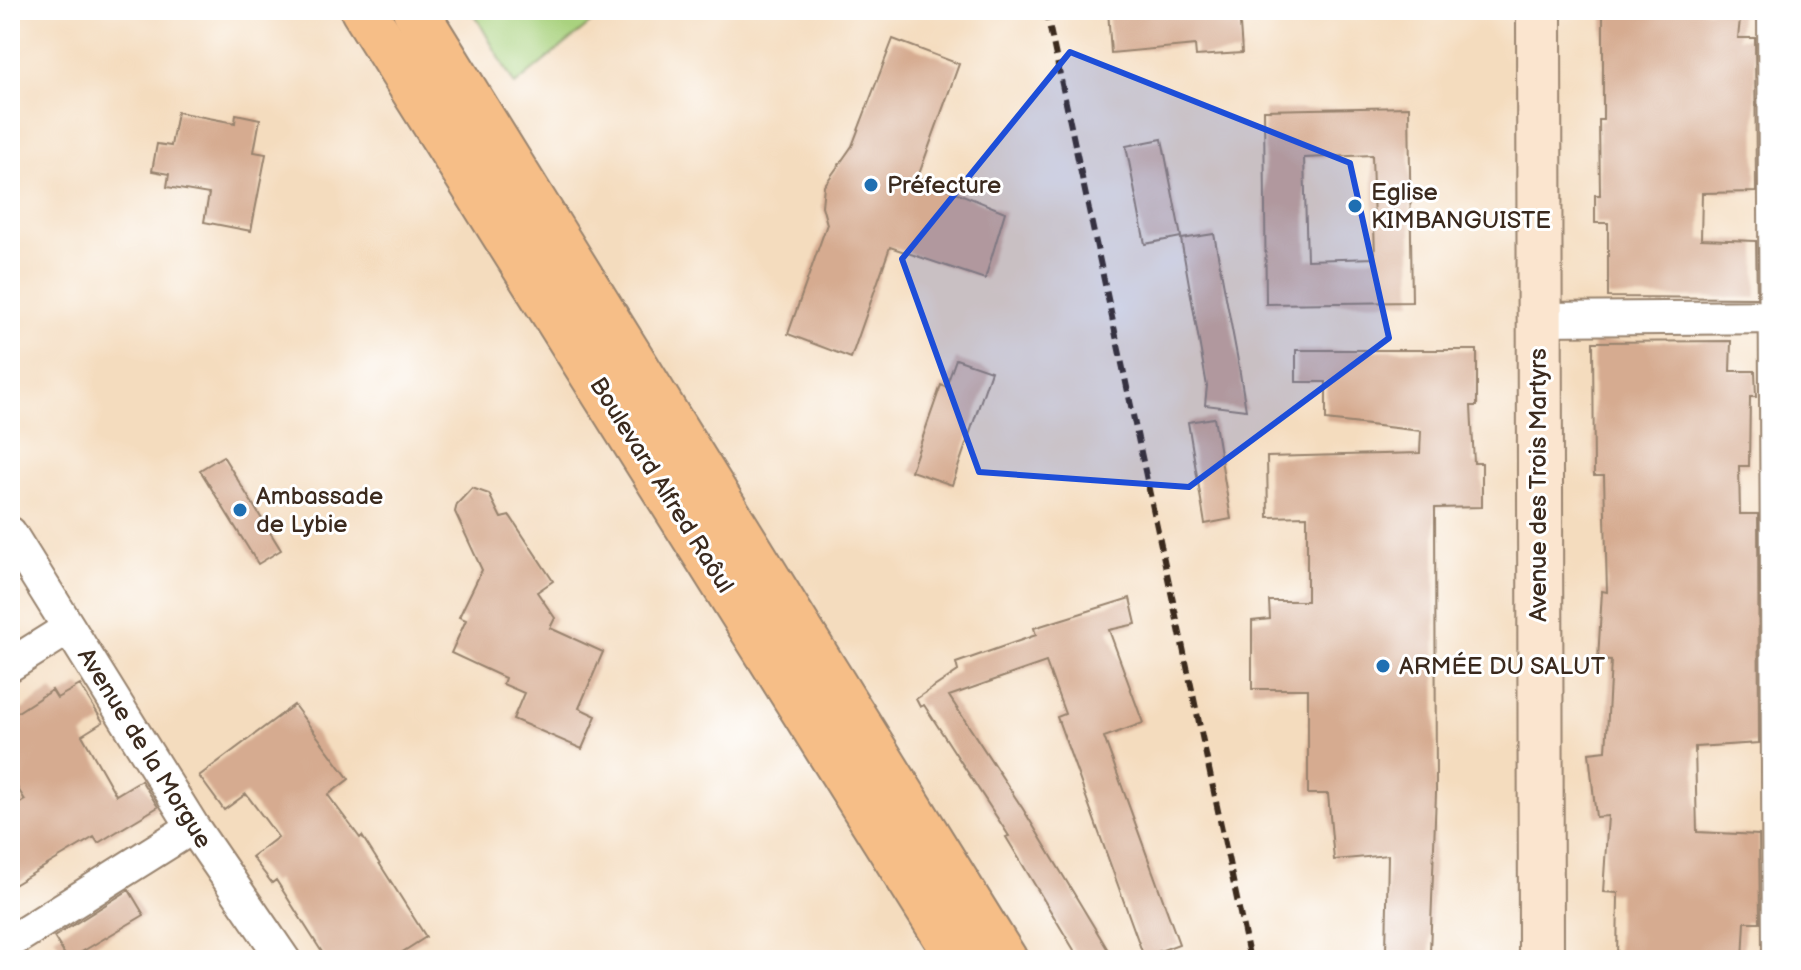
<svg xmlns="http://www.w3.org/2000/svg" width="1801" height="970" viewBox="0 0 1801 970" font-family="'Balsamiq Sans',sans-serif">
  <style>
    .green { fill: #a9d27e; stroke: #727e4e; stroke-width: 2 }
    .building { fill: #d6ab90; fill-rule: evenodd }
    .lines { fill: none; stroke-linecap: round; stroke-linejoin: round }
    .street-casing { stroke: #98836e; stroke-width: 36 }
    .secondary-casing { stroke: #98836e; stroke-width: 48 }
    .primary-casing { stroke: #98836e; stroke-width: 48 }
    .street { stroke: #fff; stroke-width: 32 }
    .secondary { stroke: #fbe5cf; stroke-width: 44 }
    .primary { stroke: #f6be87; stroke-width: 44 }
    .rail { stroke: #3b2a1e; stroke-width: 6; stroke-dasharray: 12 6; stroke-linecap: butt }
    .marked { fill: #1d4ed8; fill-opacity: 0.2; stroke: #1d4ed8; stroke-width: 6; stroke-linejoin: round }
    .poi-dot { fill: #1f6fb2; stroke: #fff; stroke-width: 3 }
    .labels { text-anchor: middle; stroke-width: 6; stroke-linejoin: round; paint-order: stroke }
    .poi-label { font-size: 24px; fill: #3b2a1e; stroke: #fff; text-anchor: start }
    .street-label { font-size: 24px; fill: #3b2a1e; stroke: #fff }
  </style>
  <rect width="100%" height="100%" fill="#fff"/>
  <filter id="ink" filterUnits="userSpaceOnUse"><feTurbulence type="fractalNoise" baseFrequency=".0125" numOctaves="2"/><feDisplacementMap in="SourceGraphic" scale="16" xChannelSelector="R" yChannelSelector="G"/><feConvolveMatrix kernelMatrix="1 2 1 2 8 2 1 2 1" color-interpolation-filters="sRGB"/></filter>
  <filter id="wash" filterUnits="userSpaceOnUse"><feTurbulence type="fractalNoise" baseFrequency=".006" numOctaves="4" result="noise"/><feDisplacementMap in="SourceGraphic" scale="32" xChannelSelector="R" yChannelSelector="G"/><feGaussianBlur stdDeviation="1.8" result="paint"/><feColorMatrix in="noise" values="0 0 0 0 0 0 0 0 0 0 0 0 0 0 0 0 0 1.4 0 .05"/><feComposite in="paint" operator="in"/></filter>
  <g filter="url(#wash)">
    <rect width="100%" height="100%" fill="#f4dcbe"/>
    <!-- green -->
    <path class="green" d="M 472,10 L 607,10 L 515,85 Z"/>
    <g id="blocks">
      <!-- building -->
      <path class="building" d="M 1108,10 L 1239,10 L 1242,53 L 1196,56 L 1195,45 L 1111,53 Z
        M 1603,10 L 1741,10 L 1738,38 L 1755,38 L 1756,192 L 1702,193 L 1701,239 L 1756,241 L 1757,298 L 1608,297 L 1608,223 L 1595,223 L 1595,195 L 1600,195 L 1599,120 L 1603,120 Z
        M 893,39 L 959,64 L 918,177 L 1005,212 L 985,279 L 890,247 L 851,358 L 788,334 L 827,224 L 822,206 L 824,186 L 852,146 Z
        M 1409,107 L 1412,302 L 1266,304 L 1264,110 ZM 1372,155 L 1375,258 L 1307,260 L 1304,158 Z
        M 177,112 L 235,123 L 236,114 L 260,119 L 254,152 L 266,154 L 251,231 L 204,222 L 209,194 L 167,187 L 169,174 L 152,171 L 157,144 L 171,146 Z
        M 1162,139 L 1181,237 L 1145,244 L 1126,146 Z
        M 1214,234 L 1238,361 L 1246,410 L 1205,405 L 1207,386 L 1181,239 Z
        M 1731,341 L 1730,371 L 1755,371 L 1756,397 L 1750,397 L 1749,466 L 1739,466 L 1740,514 L 1758,514 L 1759,743 L 1695,747 L 1697,832 L 1759,835 L 1760,922 L 1745,922 L 1743,960 L 1617,960 L 1618,893 L 1603,892 L 1608,816 L 1596,817 L 1589,753 L 1606,751 L 1611,661 L 1598,660 L 1602,591 L 1607,592 L 1604,476 L 1594,476 L 1593,342 Z
        M 1296,350 L 1477,350 L 1477,406 L 1471,406 L 1474,463 L 1482,463 L 1482,507 L 1435,508 L 1436,793 L 1430,953 L 1386,952 L 1388,855 L 1334,860 L 1328,794 L 1308,794 L 1308,689 L 1252,689 L 1252,621 L 1270,619 L 1269,601 L 1307,601 L 1307,516 L 1268,517 L 1267,457 L 1420,453 L 1421,431 L 1326,420 L 1326,382 L 1296,382 Z
        M 956,359 L 991,371 L 952,485 L 911,471 L 941,385 L 946,387 Z
        M 1214,418 L 1231,519 L 1205,524 L 1188,422 Z
        M 223,456 L 281,550 L 258,564 L 200,470 Z
        M 472,488 L 489,494 L 501,518 L 510,516 L 553,581 L 537,592 L 555,618 L 550,628 L 603,652 L 579,708 L 596,716 L 582,749 L 513,719 L 524,693 L 503,684 L 505,678 L 451,653 L 466,620 L 459,617 L 482,570 L 455,512 L 457,504 Z
        M 1130,598 L 1136,624 L 1109,630 L 1143,723 L 1104,737 L 1179,944 L 1144,957 L 1057,717 L 1065,714 L 1046,662 L 949,696 L 1023,809 L 1114,960 L 1080,960 L 1006,837 L 1009,836 L 924,705 L 920,707 L 916,699 L 958,671 L 956,663 L 1036,635 L 1034,628 Z
        M 80,685 L 103,722 L 82,735 L 116,795 L 141,780 L 158,807 L 98,843 L 94,837 L 10,887 L 10,809 L 25,800 L 10,776 L 10,717 L 52,690 L 57,698 Z
        M 294,705 L 349,779 L 328,795 L 360,838 L 362,836 L 426,937 L 390,960 L 327,960 L 276,880 L 272,883 L 252,857 L 278,837 L 246,794 L 224,810 L 199,776 Z
        M 129,890 L 144,915 L 68,960 L 54,937 Z"/>
    </g>
  </g>
  <g filter="url(#ink)">
    <use href="#blocks" fill-opacity="0" stroke="#98836e" stroke-width="2"/>
    <g class="lines">
      <defs>
        <path id="street" d="M 1774,10 L 1779,960
          M 1538,319 L 1791,317
          M 10,533 L 193,827 L 284,960
          M 10,665 L 69,628
          M 10,942 L 193,827"/>
        <path id="secondary" d="M 1539,10 L 1541,960"/>
        <path id="primary" d="M 363,10 L 960,960
          M 415,10 L 1005,960"/>
      </defs>
      <!-- street casing -->
      <use href="#street" class="street-casing"/>
      <!-- secondary casing -->
      <use href="#secondary" class="secondary-casing"/>
      <!-- primary casing -->
      <use href="#primary" class="primary-casing"/>
      <!-- street -->
      <use href="#street" class="street"/>
      <!-- secondary -->
      <use href="#secondary" class="secondary"/>
      <!-- primary -->
      <use href="#primary" class="primary"/>
      <!-- rail -->
      <path class="rail" d="M 1046,10 L 1250,960"/>
    </g>
  </g>
  <!-- marked area -->
  <path class="marked" d="M 1070,52 L 1350,163 L 1389,338 L 1189,487 L 979,472 L 902,259 Z"/>
  <!-- markers -->
  <g class="poi-dot">
    <circle cx="871" cy="185" r="8"/>
    <circle cx="1355" cy="206" r="8"/>
    <circle cx="240" cy="510" r="8"/>
    <circle cx="1383" cy="666" r="8"/>
  </g>
  <g class="labels">
    <!-- poi labels -->
    <g class="poi-label">
      <text x="887" y="193">Préfecture</text>
      <text x="1371" y="200">Eglise<tspan x="1371" dy="28">KIMBANGUISTE</tspan></text>
      <text x="256" y="504">Ambassade<tspan x="256" dy="28">de Lybie</tspan></text>
      <text x="1399" y="674">ARMÉE DU SALUT</text>
    </g>
    <!-- street labels -->
    <g class="street-label">
      <text transform="translate(662 485) rotate(58)" y="8">Boulevard Alfred Raôul</text>
      <text transform="translate(1538 485) rotate(-90)" y="8">Avenue des Trois Martyrs</text>
      <text transform="translate(145 748) rotate(58)" y="8">Avenue de la Morgue</text>
    </g>
  </g>
  <!-- margin -->
  <rect width="1801" height="970" fill="none" stroke="#fff" stroke-width="40"/>
</svg>
